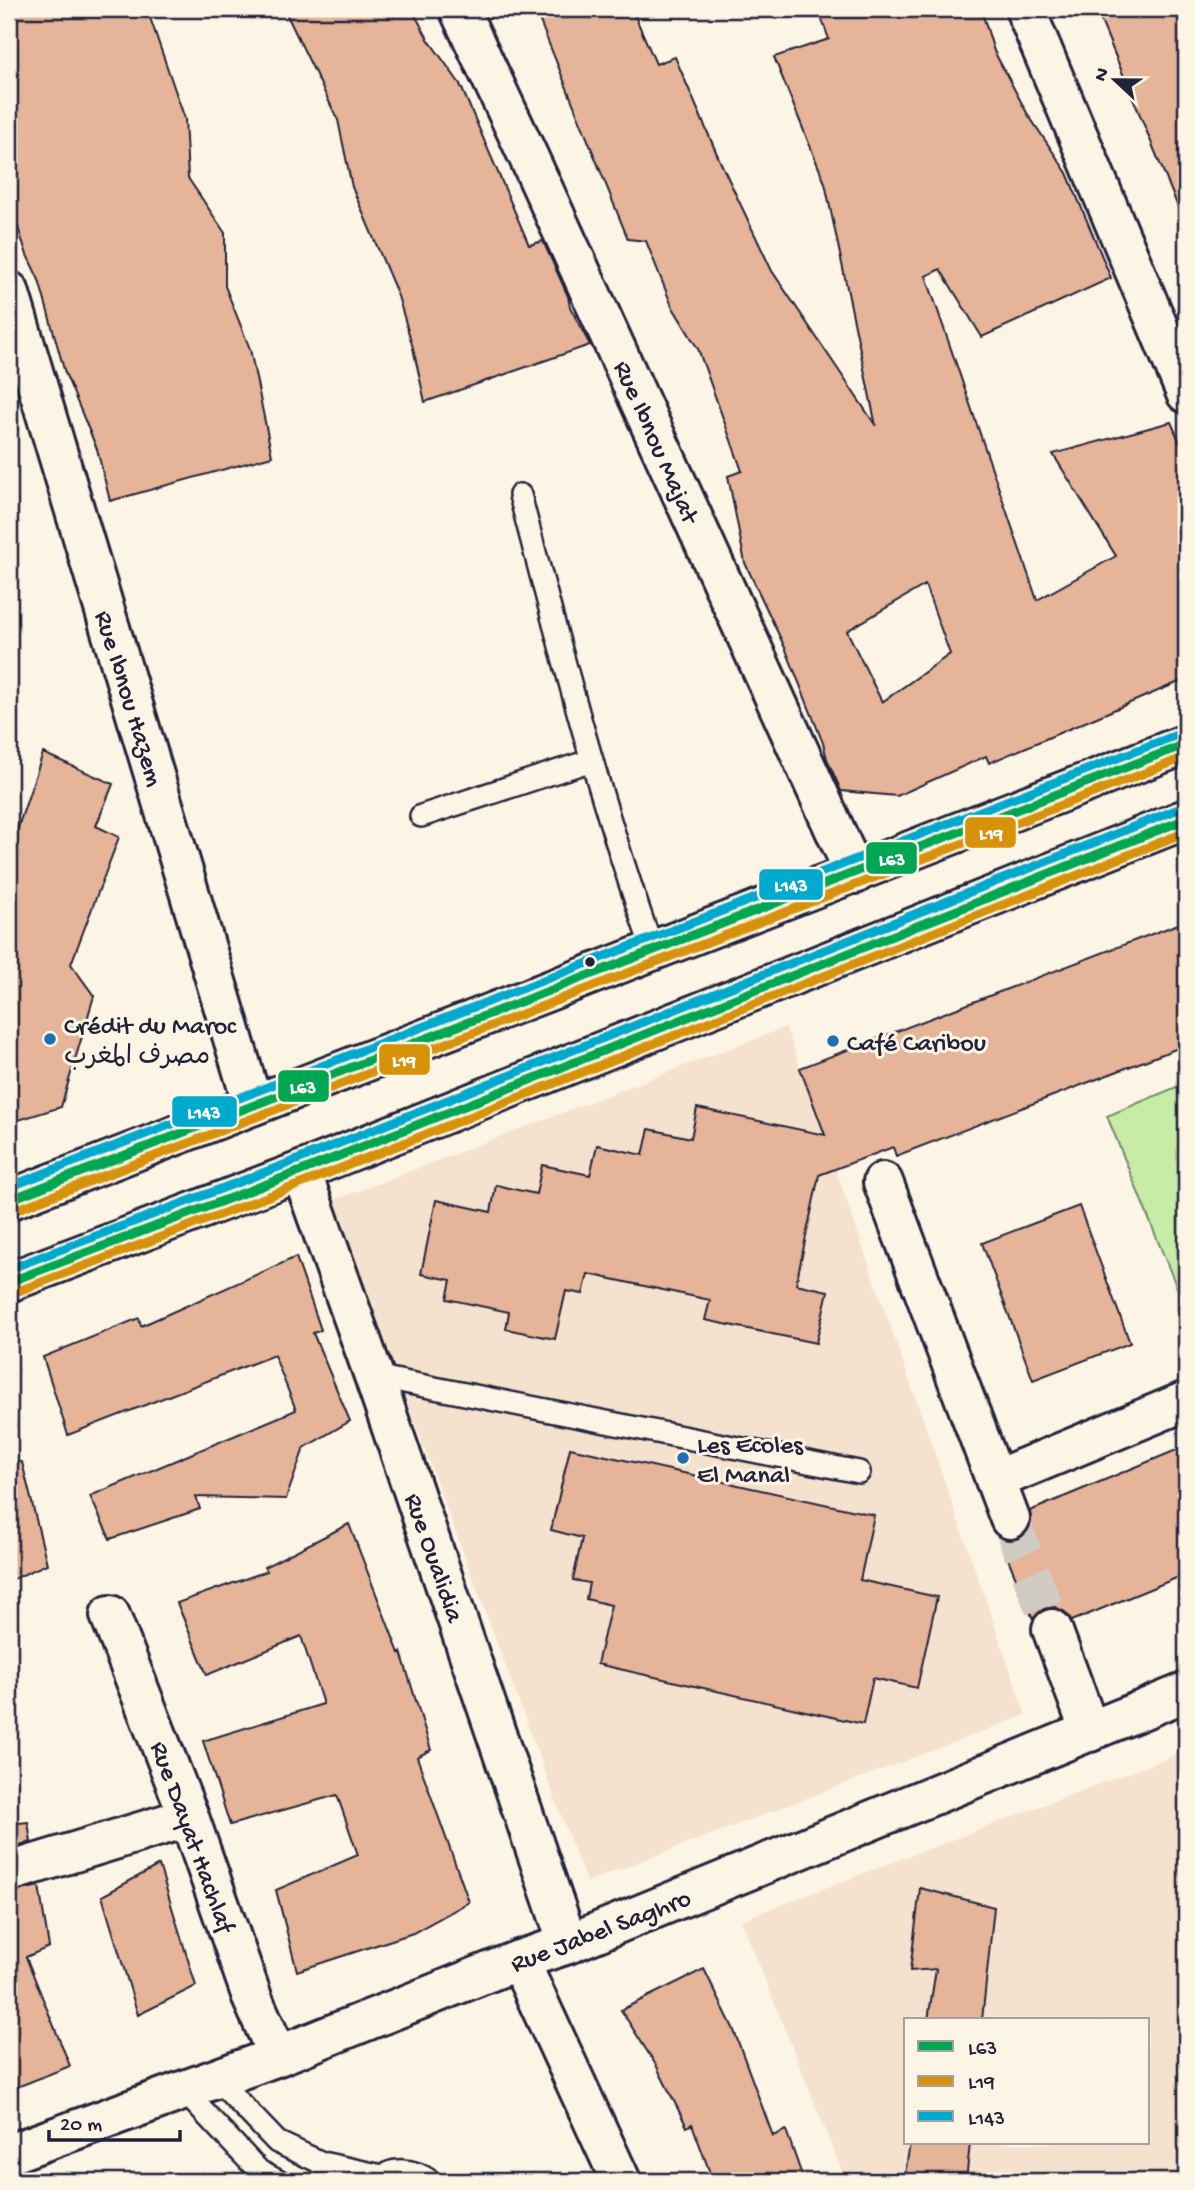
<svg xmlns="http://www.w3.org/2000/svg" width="1195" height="2190" viewBox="0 0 1195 2190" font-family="'Gochi Hand','Playpen Sans Arabic',sans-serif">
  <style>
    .built { fill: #f5e2ce; fill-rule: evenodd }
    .green { fill: #c6eca6; stroke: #748770; stroke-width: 2 }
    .building { fill: #e6b498; stroke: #22223b; stroke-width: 2; fill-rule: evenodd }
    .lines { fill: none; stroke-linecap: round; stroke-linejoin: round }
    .street-tunnel { stroke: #d0cbc3; stroke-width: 38; stroke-dasharray: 38 19; stroke-linecap: butt }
    .lane-casing { stroke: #22223b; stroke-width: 26 }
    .street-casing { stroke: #22223b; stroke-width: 44 }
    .primary-casing { stroke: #22223b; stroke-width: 44 }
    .lane { stroke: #fcf5e5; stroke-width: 21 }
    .street { stroke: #fcf5e5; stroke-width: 38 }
    .primary { stroke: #fcf5e5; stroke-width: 38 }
    .bus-1-casing { stroke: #fcf5e5; stroke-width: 14 }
    .bus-2-casing { stroke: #fcf5e5; stroke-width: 14 }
    .bus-3-casing { stroke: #fcf5e5; stroke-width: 14 }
    .bus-1 { stroke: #00a651; stroke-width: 9 }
    .bus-2 { stroke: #d79209; stroke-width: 9 }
    .bus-3 { stroke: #00a9ce; stroke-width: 9 }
    .bus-dot { fill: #22223b; stroke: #fcf5e5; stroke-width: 2.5 }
    .poi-dot { fill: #1f6fb2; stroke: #fcf5e5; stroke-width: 2.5 }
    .labels { text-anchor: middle; stroke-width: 6; stroke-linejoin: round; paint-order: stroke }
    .street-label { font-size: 26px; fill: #22223b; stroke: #fcf5e5 }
    .poi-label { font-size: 26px; fill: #22223b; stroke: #fcf5e5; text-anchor: start }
    .line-badge { stroke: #fcf5e5; stroke-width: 2.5 }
    .badge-label { font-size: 19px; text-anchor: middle; font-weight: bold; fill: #fff }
  </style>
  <rect width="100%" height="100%" fill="#fcf5e5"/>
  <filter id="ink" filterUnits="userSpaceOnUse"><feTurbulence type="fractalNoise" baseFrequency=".0143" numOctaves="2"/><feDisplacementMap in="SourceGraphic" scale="14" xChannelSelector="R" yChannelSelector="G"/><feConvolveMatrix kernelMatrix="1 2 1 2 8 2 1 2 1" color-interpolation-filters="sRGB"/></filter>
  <g filter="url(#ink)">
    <!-- built -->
    <path class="built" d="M 786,1027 L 1026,1715 L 586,1882 L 332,1201 Z
      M 1186,1751 L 1186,2181 L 846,2181 L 741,1920 ZM 906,2020 L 1148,2020 L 1148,2143 L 906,2143 Z"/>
    <!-- green -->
    <path class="green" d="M 1186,1083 L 1186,1310 L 1107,1116 Z"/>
    <!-- building -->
    <path class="building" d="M 9,9 L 147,9 L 185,119 L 188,178 L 225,233 L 225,286 L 250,349 L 272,456 L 110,501 L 97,449 L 65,373 L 39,280 L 27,255 L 9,200 Z
      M 284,9 L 412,9 L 428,39 L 460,84 L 529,245 L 543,241 L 568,296 L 570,307 L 590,345 L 425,402 L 413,348 L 398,296 L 352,187 L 338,120 Z
      M 535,9 L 632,9 L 656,64 L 675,57 L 720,161 L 772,271 L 876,426 L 825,183 L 774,57 L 829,39 L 818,9 L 981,9 L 994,51 L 1027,113 L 1067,173 L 1111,278 L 982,337 L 940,269 L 926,276 L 1037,600 L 1116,556 L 1053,454 L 1171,422 L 1186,456 L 1186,679 L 989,763 L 986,756 L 897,796 L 841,791 L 827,759 L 823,743 L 786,650 L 745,563 L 728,476 L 742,471 L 698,349 L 672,306 L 646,241 L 628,239 ZM 925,585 L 950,654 L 882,702 L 847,631 Z
      M 1096,9 L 1186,9 L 1186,224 L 1185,224 Z
      M 43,753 L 113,784 L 96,826 L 119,837 L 71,964 L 94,996 L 61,1107 L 9,1123 L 9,854 Z
      M 1186,921 L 1186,1045 L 896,1156 L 893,1147 L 819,1175 L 796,1284 L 828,1291 L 816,1343 L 705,1320 L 710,1300 L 588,1274 L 583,1294 L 566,1291 L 555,1339 L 506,1329 L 509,1312 L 447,1299 L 451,1280 L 421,1274 L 436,1200 L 491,1212 L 496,1185 L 536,1194 L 542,1165 L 590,1175 L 597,1145 L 643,1155 L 649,1129 L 691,1138 L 697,1108 L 825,1135 L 800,1068 Z
      M 1079,1206 L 1130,1343 L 1033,1380 L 982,1243 Z
      M 296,1257 L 321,1330 L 313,1333 L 350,1421 L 304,1448 L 286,1499 L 196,1497 L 200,1509 L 110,1539 L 90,1496 L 296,1410 L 274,1355 L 68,1435 L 43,1357 L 139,1318 L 141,1326 Z
      M 1186,1446 L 1186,1574 L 1072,1621 L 1065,1612 L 1055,1607 L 1044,1609 L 1033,1619 L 999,1537 L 1007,1541 L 1017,1540 L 1026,1533 L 1031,1523 L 1030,1511 Z
      M 570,1448 L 874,1515 L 860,1580 L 937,1597 L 917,1688 L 873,1678 L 863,1724 L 597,1664 L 611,1605 L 586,1599 L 589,1583 L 573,1580 L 582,1538 L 551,1530 Z
      M 22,1462 L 47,1564 L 9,1581 L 9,1463 Z
      M 349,1524 L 399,1653 L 401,1652 L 431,1750 L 417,1757 L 469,1902 L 413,1933 L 297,1971 L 276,1890 L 358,1855 L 337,1795 L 230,1825 L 203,1741 L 323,1704 L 301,1636 L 207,1675 L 177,1603 L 267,1571 L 264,1567 Z
      M 28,1822 L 31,1842 L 9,1849 L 9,1824 Z
      M 159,1865 L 196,1986 L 138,2015 L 102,1896 Z
      M 39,1886 L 49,1947 L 26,1957 L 70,2066 L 15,2088 L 9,2069 L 9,1893 Z
      M 920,1888 L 994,1907 L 982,2020 L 928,2020 L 936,1969 L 910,1971 Z
      M 704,1969 L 733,2028 L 773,2136 L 786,2130 L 804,2181 L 713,2181 L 692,2124 L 687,2127 L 656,2065 L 621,2010 Z
      M 910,2143 L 970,2143 L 966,2181 L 904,2181 Z"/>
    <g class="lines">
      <!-- street-tunnel -->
      <path class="street-tunnel" d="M 1010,1519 L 1052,1629"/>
      <defs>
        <path id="lane" d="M 520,495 C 560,648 600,802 653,951
          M 421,816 L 592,760
          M 374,1376 L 859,1472
          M 216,2078 L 277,2142 L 322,2163 L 382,2176
          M 183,2090 L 259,2171 L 278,2181
          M 377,2181 C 392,2166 414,2169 430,2181"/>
        <path id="street" d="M 459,9 L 529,158 L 855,874
          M 1025,9 L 1186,393
          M 9,291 L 253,1105
          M 301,1171 L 374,1376 L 568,1944
          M 883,1182 L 1010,1519
          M 995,1480 L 1186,1401
          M 110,1615 L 189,1817 L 253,2000 L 278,2056
          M 1052,1629 L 1090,1732
          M 9,1872 L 189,1817
          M 519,1960 L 621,2181
          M 9,2154 L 278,2056 L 519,1960 L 568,1944 L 1186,1692"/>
        <path id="primary" d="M 9,1200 L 1186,744
          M 9,1282 L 301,1171 L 1186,819"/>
      </defs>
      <!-- lane casing -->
      <use href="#lane" class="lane-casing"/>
      <!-- street casing -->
      <use href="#street" class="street-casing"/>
      <!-- primary casing -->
      <use href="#primary" class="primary-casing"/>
      <!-- lane -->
      <use href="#lane" class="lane"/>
      <!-- street -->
      <use href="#street" class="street"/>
      <!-- primary -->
      <use href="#primary" class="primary"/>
      <defs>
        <path id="bus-1" d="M 9,1200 L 1186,744
          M 9,1282 L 301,1171 L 1186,819"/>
        <path id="bus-2" d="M 13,1211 L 1186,757
          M 13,1293 L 306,1182 L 1186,832"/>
        <path id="bus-3" d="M 9,1187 L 1182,733
          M 9,1269 L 297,1160 L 1181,808"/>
      </defs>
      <!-- bus-1 casing -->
      <use href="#bus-1" class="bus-1-casing"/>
      <!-- bus-2 casing -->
      <use href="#bus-2" class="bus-2-casing"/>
      <!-- bus-3 casing -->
      <use href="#bus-3" class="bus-3-casing"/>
      <!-- bus-1 -->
      <use href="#bus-1" class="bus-1"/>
      <!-- bus-2 -->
      <use href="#bus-2" class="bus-2"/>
      <!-- bus-3 -->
      <use href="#bus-3" class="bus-3"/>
    </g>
  </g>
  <!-- markers -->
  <circle class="bus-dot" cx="590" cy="962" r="6"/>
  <g class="poi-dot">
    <circle cx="50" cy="1039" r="7"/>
    <circle cx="833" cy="1041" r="7"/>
    <circle cx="683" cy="1458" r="7"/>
  </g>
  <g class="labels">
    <!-- street labels -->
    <g class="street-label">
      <text transform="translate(658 441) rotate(66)" y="9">Rue Ibnou Majat</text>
      <text transform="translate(131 698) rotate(73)" y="9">Rue Ibnou Hazem</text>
      <text transform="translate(436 1557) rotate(71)" y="9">Rue Oualidia</text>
      <text transform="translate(194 1836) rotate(70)" y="9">Rue Dayat Hachlaf</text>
      <text transform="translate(600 1929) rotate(-21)" y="9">Rue Jabel Saghro</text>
    </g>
    <!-- poi labels -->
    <g class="poi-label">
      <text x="64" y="1033">Crédit du Maroc<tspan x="64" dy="30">مصرف المغرب</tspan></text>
      <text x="847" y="1050">Café Caribou</text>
      <text x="697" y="1452">Les Ecoles<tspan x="697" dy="30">El Manal</tspan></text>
    </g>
  </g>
  <g class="line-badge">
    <rect x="964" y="816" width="53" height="33" rx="7" fill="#d79209"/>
    <rect x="865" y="841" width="53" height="34" rx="7" fill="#00a651"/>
    <rect x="758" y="868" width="66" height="33" rx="7" fill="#00a9ce"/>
    <rect x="378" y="1043" width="53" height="33" rx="7" fill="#d79209"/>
    <rect x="277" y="1069" width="53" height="34" rx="7" fill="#00a651"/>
    <rect x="171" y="1095" width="67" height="33" rx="7" fill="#00a9ce"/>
  </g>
  <g class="badge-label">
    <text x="991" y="839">L19</text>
    <text x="892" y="865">L63</text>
    <text x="791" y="891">L143</text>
    <text x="404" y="1066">L19</text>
    <text x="303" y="1093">L63</text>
    <text x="204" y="1118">L143</text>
  </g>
  <!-- margin -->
  <rect width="1195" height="2190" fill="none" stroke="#fcf5e5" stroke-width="35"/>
  <rect x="18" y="18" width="1160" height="2155" fill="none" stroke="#22223b" stroke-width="2.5" filter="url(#ink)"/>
  <!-- legend -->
  <rect x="904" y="2018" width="245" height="126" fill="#fcf5e5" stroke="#a5a1a1" stroke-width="2"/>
  <rect x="918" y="2041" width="35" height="10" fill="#00a651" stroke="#a5a1a1" stroke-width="2"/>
  <text x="968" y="2054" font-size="21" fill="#22223b">L63</text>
  <rect x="918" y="2076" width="35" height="10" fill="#d79209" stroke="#a5a1a1" stroke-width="2"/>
  <text x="968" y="2088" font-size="21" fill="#22223b">L19</text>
  <rect x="918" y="2111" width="35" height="10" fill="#00a9ce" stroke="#a5a1a1" stroke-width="2"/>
  <text x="968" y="2124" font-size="21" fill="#22223b">L143</text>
  <!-- north arrow -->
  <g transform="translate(1115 80) rotate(292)" stroke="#fcf5e5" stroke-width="5" paint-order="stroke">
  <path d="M0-5L12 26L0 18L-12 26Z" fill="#22223b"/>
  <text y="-10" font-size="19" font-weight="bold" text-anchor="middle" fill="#22223b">N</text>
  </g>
  <!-- scale -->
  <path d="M49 2130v10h131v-10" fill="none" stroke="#22223b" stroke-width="3.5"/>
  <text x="60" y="2130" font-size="21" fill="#22223b" stroke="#fcf5e5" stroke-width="5" paint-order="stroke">20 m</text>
</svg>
